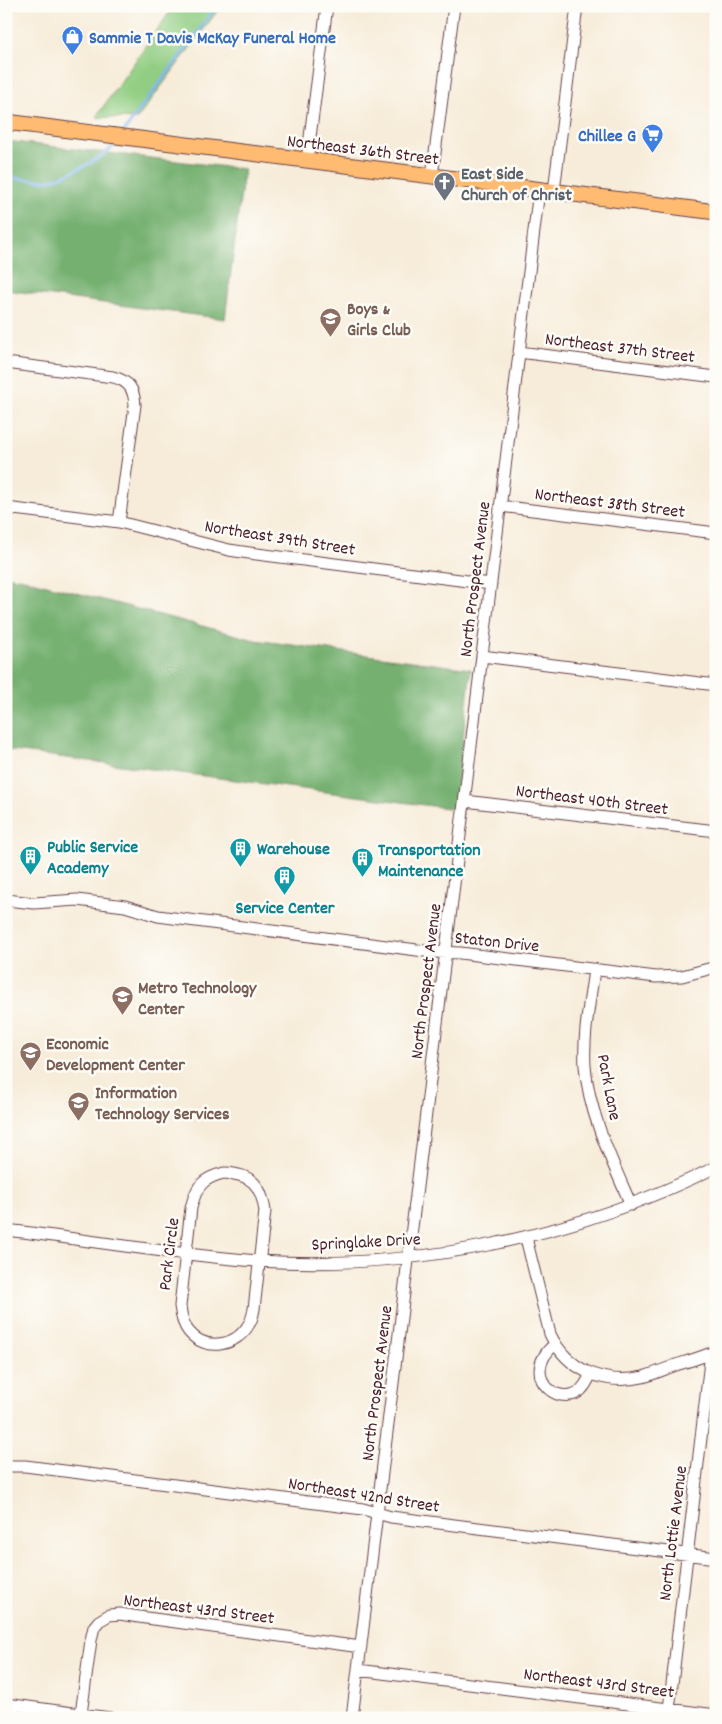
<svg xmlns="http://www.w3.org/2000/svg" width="722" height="1724" viewBox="0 0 722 1724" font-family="Dekko,sans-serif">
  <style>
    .green { fill: #91cd82; stroke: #6e7656 }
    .forest { fill: #74b070; stroke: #5f684e }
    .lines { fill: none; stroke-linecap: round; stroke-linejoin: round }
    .stream { stroke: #84b6f1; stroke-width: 3 }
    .minor-casing { stroke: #643e45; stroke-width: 13 }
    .major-casing { stroke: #643e45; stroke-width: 17 }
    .minor { stroke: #fff; stroke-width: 11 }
    .major { stroke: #ffbb71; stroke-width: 15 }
    .labels { text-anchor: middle; stroke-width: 5; stroke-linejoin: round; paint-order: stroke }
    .shop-label { font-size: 18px; font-weight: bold; fill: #366cbe; stroke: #fdfcf7; text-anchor: start }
    .street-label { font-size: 18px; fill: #4a1f2b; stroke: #fdfcf7 }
    .worship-label { font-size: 18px; font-weight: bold; fill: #5b616d; stroke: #fdfcf7; text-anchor: start }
    .education-label { font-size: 18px; font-weight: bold; fill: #785e54; stroke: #fdfcf7; text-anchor: start }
    .culture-label { font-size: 18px; font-weight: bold; fill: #0d838f; stroke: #fdfcf7; text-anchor: start }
  </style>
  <rect width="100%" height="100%" fill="#fdfcf7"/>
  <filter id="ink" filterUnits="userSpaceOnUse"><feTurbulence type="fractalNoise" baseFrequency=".02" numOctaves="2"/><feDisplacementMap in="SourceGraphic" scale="10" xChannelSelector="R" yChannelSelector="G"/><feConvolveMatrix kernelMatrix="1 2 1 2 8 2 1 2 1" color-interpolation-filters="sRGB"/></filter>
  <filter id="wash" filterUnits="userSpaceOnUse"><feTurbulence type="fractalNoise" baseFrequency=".0096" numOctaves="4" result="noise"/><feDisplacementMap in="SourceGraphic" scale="20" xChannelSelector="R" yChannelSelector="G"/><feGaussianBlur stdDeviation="1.12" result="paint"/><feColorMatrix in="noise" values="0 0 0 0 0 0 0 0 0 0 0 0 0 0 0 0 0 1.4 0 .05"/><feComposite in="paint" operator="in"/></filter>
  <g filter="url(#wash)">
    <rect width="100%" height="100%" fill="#f7ecd9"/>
    <!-- green -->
    <path class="green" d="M 174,6 L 221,6 L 137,119 L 96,117 Z"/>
    <!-- forest -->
    <path class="forest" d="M 6,141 L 244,169 L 225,319 L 6,290 Z
      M 6,576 L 24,579 L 255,640 L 471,669 L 455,809 L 6,750 Z"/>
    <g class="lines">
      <!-- stream -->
      <path class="stream" d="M 123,133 C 153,90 187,50 216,6
        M 6,177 C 19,178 38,182 49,180 C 67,176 106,157 117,142"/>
    </g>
  </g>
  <g filter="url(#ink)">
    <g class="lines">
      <defs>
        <path id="minor" d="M 307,160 L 327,6
          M 432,176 L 454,6
          M 554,191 L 577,6
          M 519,352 L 716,377
          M 6,363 L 113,377 C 129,381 134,389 135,405 L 119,522
          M 500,506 L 716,533
          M 6,508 L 119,522 L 229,550 L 249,553 L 491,584
          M 482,656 L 716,685
          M 465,801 L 716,831
          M 6,900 L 34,903 L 77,900 L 125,906 L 158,916 L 432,952 L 460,953 L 656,977 L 682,976 L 716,967
          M 594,970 C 590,1001 583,1034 585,1066 C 589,1114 612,1161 631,1205
          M 224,1173 C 251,1174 261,1184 265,1211 L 254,1309 C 253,1314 252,1320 249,1324 C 237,1346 206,1352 189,1332 C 183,1325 181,1315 180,1306 L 191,1208 C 196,1187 202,1178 224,1173 Z
          M 6,1230 C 90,1240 174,1255 258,1261 C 415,1271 575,1237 716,1167
          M 526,1238 L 550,1334 C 567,1370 604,1386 643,1377 C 654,1374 665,1369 676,1365 C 689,1361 703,1357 716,1351
          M 555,1344 C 515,1378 566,1414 585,1385 C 587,1382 589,1378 590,1375
          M 6,1466 L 25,1466 L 363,1509 L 391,1517 L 716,1558
          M 358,1670 L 716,1715
          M 6,1704 L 110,1718
          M 81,1714 L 91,1640 L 94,1627 L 99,1621 L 109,1615 L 120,1614 L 139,1617 L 361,1647
          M 352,1718 L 539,190
          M 668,1718 L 711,1353"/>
        <path id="major" d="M 6,122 L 716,212"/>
      </defs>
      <!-- minor casing -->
      <use href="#minor" class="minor-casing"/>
      <!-- major casing -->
      <use href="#major" class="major-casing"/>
      <!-- minor -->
      <use href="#minor" class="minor"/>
      <!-- major -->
      <use href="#major" class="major"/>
    </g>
  </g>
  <!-- icons -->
  <defs>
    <symbol id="shop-pin" viewBox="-11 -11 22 30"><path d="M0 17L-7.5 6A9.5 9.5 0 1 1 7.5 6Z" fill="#3f7fe0" stroke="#fdfcf7"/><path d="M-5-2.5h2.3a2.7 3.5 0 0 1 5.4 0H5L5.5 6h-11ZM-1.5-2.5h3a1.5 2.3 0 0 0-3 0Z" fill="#fff"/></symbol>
    <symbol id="supermarket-pin" viewBox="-11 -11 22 30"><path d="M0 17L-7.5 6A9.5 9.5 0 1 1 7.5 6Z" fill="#3f7fe0" stroke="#fdfcf7"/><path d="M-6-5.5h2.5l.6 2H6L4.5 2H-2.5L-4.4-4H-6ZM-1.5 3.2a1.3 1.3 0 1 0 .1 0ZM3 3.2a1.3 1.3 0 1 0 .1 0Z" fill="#fff"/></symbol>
    <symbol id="church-pin" viewBox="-11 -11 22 30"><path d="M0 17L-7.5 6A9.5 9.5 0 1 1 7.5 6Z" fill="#6b7280" stroke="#fdfcf7"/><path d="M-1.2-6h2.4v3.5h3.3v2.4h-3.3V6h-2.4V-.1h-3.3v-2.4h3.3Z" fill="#fff"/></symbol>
    <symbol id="school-pin" viewBox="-11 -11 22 30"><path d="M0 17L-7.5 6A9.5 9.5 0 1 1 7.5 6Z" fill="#8d6e63" stroke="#fdfcf7"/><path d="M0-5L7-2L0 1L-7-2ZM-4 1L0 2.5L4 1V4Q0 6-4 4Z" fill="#fff"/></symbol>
    <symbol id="building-pin" viewBox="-11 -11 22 30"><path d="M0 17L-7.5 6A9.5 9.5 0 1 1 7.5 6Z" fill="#0f9aa8" stroke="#fdfcf7"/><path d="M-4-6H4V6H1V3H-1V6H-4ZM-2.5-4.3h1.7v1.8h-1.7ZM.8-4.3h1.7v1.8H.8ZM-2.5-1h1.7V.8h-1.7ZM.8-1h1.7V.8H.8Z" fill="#fff"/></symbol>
  </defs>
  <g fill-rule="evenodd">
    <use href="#shop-pin" x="60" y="24" width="25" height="34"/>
    <use href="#supermarket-pin" x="640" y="122" width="25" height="34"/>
    <use href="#church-pin" x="432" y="170" width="25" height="34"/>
    <use href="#school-pin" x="318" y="306" width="25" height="34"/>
    <use href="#building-pin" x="228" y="836" width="25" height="34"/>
    <use href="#building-pin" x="18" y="844" width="25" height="34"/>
    <use href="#building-pin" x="350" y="846" width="25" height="34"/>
    <use href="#building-pin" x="272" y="864" width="25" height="34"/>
    <use href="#school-pin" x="110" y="984" width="25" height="34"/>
    <use href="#school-pin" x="18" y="1040" width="25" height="34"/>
    <use href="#school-pin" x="66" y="1090" width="25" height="34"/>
  </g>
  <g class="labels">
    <!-- shop labels -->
    <g class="shop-label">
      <text x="89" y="43">Sammie T Davis McKay Funeral Home</text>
      <text x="636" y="141" text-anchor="end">Chillee G</text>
    </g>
    <!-- street labels -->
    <g class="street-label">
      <text transform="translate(363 149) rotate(7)" y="6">Northeast 36th Street</text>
      <text transform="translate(620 347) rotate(7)" y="6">Northeast 37th Street</text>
      <text transform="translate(610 502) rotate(7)" y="6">Northeast 38th Street</text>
      <text transform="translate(280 537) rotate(9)" y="6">Northeast 39th Street</text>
      <text transform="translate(474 579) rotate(-83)" y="6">North Prospect Avenue</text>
      <text transform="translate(592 799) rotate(7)" y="6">Northeast 40th Street</text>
      <text transform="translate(497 941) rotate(6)" y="6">Staton Drive</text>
      <text transform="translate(425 981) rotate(-83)" y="6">North Prospect Avenue</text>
      <text transform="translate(610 1087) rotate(79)" y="6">Park Lane</text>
      <text transform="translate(366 1241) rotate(-3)" y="6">Springlake Drive</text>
      <text transform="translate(168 1254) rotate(-83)" y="6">Park Circle</text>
      <text transform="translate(376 1383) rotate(-83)" y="6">North Prospect Avenue</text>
      <text transform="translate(364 1494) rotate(9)" y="6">Northeast 42nd Street</text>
      <text transform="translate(672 1533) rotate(-83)" y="6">North Lottie Avenue</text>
      <text transform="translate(199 1608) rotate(7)" y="6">Northeast 43rd Street</text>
      <text transform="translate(599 1682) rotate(7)" y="6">Northeast 43rd Street</text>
    </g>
    <!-- worship labels -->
    <g class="worship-label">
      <text x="461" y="179">East Side<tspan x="461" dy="21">Church of Christ</tspan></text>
    </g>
    <!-- education labels -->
    <g class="education-label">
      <text x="347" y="314">Boys &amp;<tspan x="347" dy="21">Girls Club</tspan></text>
      <text x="138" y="993">Metro Technology<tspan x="138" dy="21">Center</tspan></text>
      <text x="46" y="1049">Economic<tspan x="46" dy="21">Development Center</tspan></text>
      <text x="95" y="1098">Information<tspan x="95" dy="21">Technology Services</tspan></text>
    </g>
    <!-- culture labels -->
    <g class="culture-label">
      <text x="47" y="852">Public Service<tspan x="47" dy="21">Academy</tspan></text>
      <text x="257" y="854">Warehouse</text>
      <text x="378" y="855">Transportation<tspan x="378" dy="21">Maintenance</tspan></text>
      <text x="285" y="913" text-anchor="middle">Service Center</text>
    </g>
  </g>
  <!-- margin -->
  <rect width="722" height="1724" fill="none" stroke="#fdfcf7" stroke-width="25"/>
</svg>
